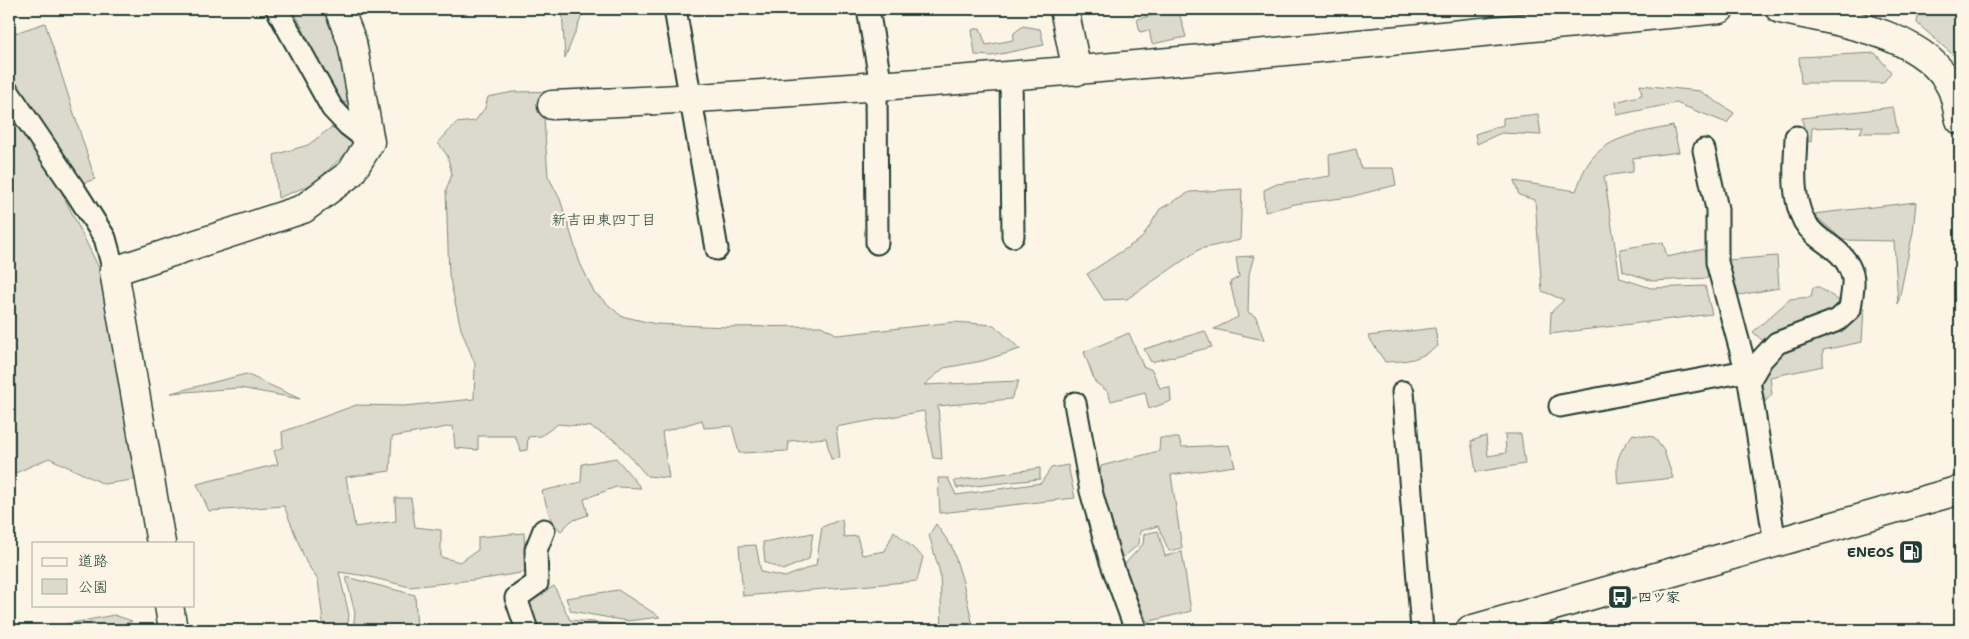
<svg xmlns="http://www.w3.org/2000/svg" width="1969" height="639" viewBox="0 0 1969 639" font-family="'Shantell Sans','Klee One',sans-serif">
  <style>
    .green { fill: #dcdacc; stroke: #7e8c80 }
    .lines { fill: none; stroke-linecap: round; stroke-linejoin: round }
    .service-casing { stroke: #1f3d34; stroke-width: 25 }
    .minor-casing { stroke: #1f3d34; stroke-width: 31 }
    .tertiary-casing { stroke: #1f3d34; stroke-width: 31 }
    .service { stroke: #fcf5e5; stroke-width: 21 }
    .minor { stroke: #fcf5e5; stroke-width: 28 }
    .tertiary { stroke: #fcf5e5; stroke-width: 28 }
    .labels { text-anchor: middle; stroke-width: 4.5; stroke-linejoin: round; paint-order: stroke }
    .poi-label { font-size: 14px; font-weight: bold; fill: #1f3d34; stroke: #fcf5e5; text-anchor: end }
    .neighbourhood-label { font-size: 15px; fill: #1f3d34; stroke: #fcf5e5 }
  </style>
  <rect width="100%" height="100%" fill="#fcf5e5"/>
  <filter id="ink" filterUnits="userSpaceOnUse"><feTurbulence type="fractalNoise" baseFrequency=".02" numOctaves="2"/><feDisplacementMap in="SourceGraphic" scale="10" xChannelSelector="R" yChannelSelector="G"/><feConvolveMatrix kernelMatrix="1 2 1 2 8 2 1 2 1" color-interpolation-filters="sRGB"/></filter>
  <g filter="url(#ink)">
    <!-- green -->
    <path class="green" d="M 293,9 L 326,9 L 347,61 L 355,97 L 340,105 Z
      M 562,9 L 582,9 L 583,13 L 565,58 Z
      M 1178,9 L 1186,37 L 1152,44 L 1149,30 L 1140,32 L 1137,19 Z
      M 1919,9 L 1960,9 L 1960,61 L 1917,23 Z
      M 45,23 L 95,179 L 81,184 L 9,75 L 9,35 Z
      M 1023,26 L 1040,29 L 1044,45 L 991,56 L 975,55 L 972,30 L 980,28 L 986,45 L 1013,40 L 1014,33 Z
      M 1875,53 L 1891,72 L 1883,83 L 1801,83 L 1799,57 Z
      M 1640,85 L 1700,91 L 1734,113 L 1727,123 L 1676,103 L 1617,115 L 1616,102 L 1642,95 Z
      M 567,91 L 565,116 L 544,119 L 548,176 L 560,199 L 580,263 L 594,292 L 621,316 L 656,324 L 727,327 L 821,326 L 838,335 L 954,322 L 994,325 L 1020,349 L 982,361 L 944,368 L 924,385 L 1019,381 L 1011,399 L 938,406 L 942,459 L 933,458 L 924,411 L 836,427 L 840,458 L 831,459 L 826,438 L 789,441 L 788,451 L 739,453 L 732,426 L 704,428 L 702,420 L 662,432 L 669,478 L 647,476 L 616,441 L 591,427 L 558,424 L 541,436 L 528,437 L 527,450 L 521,451 L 515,436 L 478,436 L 478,450 L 455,448 L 453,426 L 392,437 L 390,471 L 346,477 L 355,527 L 396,521 L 395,498 L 411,498 L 415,527 L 441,530 L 441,557 L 460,562 L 478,550 L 478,537 L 524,533 L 526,572 L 490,578 L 410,587 L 366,576 L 339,572 L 349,615 L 347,630 L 324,630 L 318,580 L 306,562 L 284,506 L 209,511 L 197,484 L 278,464 L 274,451 L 283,447 L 282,432 L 356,405 L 404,406 L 474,399 L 475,364 L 461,329 L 449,275 L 446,190 L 452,174 L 447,155 L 438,143 L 456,123 L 475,121 L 485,108 L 488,97 L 513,92 Z
      M 9,107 L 54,177 L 101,272 L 139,479 L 104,484 L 49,458 L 9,476 Z
      M 1893,107 L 1898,133 L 1860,133 L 1863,126 L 1812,128 L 1811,142 L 1806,140 L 1802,118 Z
      M 1538,114 L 1541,135 L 1501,133 L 1477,144 L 1475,134 L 1503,125 L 1503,118 Z
      M 1673,126 L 1679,152 L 1633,158 L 1633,172 L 1604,176 L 1620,278 L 1651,288 L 1705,286 L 1712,314 L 1550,334 L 1551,312 L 1564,300 L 1542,291 L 1535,200 L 1519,195 L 1514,181 L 1576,191 C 1579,184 1581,176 1585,169 C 1602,136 1640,133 1673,126 Z
      M 332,127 L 355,145 L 313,184 L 278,198 L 274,155 L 308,145 Z
      M 1356,149 L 1361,168 L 1393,168 L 1396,185 L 1350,197 L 1295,204 L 1265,212 L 1264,190 L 1277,184 L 1330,176 L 1329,155 Z
      M 1242,189 L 1240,240 L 1200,249 L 1127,299 L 1104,300 L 1087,274 L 1142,238 L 1160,209 L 1190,192 Z
      M 1916,202 L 1913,232 L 1898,304 L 1894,241 L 1843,240 L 1813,214 Z
      M 1663,242 L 1667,257 L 1704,249 L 1708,278 L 1653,281 L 1623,271 L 1620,249 Z
      M 1254,256 L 1249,274 L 1248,312 L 1256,317 L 1264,340 L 1214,329 L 1238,317 L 1230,282 L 1239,277 L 1236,257 Z
      M 1777,256 L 1779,288 L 1739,295 L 1728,260 Z
      M 1813,287 L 1819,287 L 1841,302 L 1824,316 L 1782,330 L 1763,341 L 1753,332 L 1790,299 L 1811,297 Z
      M 1856,308 L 1864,308 L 1862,342 L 1823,350 L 1823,366 L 1770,377 L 1772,394 L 1765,402 C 1763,390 1759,375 1766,364 C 1777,346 1836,319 1856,308 Z
      M 1435,328 L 1438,346 C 1419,360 1408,361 1385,362 L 1368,336 Z
      M 1205,331 L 1212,347 L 1151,362 L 1144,349 Z
      M 1129,333 L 1143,366 L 1152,370 L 1160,388 L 1170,387 L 1171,401 L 1149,409 L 1145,392 L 1111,401 L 1107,391 L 1095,382 L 1084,352 Z
      M 246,374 L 300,399 L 240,388 L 171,393 Z
      M 1505,434 L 1521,434 L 1525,464 L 1476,472 L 1471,441 L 1486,436 L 1488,456 L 1506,453 Z
      M 1633,434 L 1654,437 L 1664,451 L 1673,478 L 1618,484 C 1615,459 1618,454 1633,434 Z
      M 1160,438 L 1179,438 L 1182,447 L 1229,445 L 1235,466 L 1171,475 L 1182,548 L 1169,551 L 1158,526 L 1140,531 L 1139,544 L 1120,560 L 1099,480 L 1101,466 L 1159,451 Z
      M 616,458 L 641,488 L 616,487 L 584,499 L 588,515 L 571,521 L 561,531 L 552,523 L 542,491 L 581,482 L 582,464 Z
      M 1068,465 L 1075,498 L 940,513 L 938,478 L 948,478 L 956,495 L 1041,483 L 1051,468 Z
      M 1040,468 L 1040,479 L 957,488 L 954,481 Z
      M 842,519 L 844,537 L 857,536 L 862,555 L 885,551 L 894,531 L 923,557 L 917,581 L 743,596 L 739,546 L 756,545 L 761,572 L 785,577 L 816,565 L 822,527 Z
      M 936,524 L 952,547 L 963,582 L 974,630 L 942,630 L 940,573 L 929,535 Z
      M 1158,531 L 1165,556 L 1182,552 L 1191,611 L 1147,622 L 1124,565 L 1143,544 L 1144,534 Z
      M 813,533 L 809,559 L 783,570 L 765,562 L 763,542 Z
      M 346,577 L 415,595 L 417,630 L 353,630 L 355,613 Z
      M 554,586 L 570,620 L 628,625 L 601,630 L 542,630 L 524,605 Z
      M 618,590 L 660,617 L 627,621 L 571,611 L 566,598 Z
      M 114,615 L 132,621 L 113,630 L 58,630 L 56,626 Z"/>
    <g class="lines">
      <defs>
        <path id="service" d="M 277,9 L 332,108 L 348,125 L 370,142
          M 675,9 L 717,249
          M 868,9 L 881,85
          M 1011,75 L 1013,236
          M 876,85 L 877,243
          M 9,93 L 74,189 L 105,238 L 114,271
          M 1704,150 L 1717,209 L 1717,262 L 1749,381 L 1775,543
          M 1749,381 L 1762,359 L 1777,343 L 1838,320 L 1850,309 C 1851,299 1855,283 1852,274 C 1843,245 1817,244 1804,221 C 1791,196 1795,165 1796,137
          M 1403,392 L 1422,630
          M 1075,403 L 1091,491 L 1110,559 L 1136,630
          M 1560,406 L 1746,371
          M 527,630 L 516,598 L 537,583 L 536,550 L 544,530"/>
        <path id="minor" d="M 1064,9 L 1077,71
          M 1780,9 C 1835,22 1923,31 1951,87 C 1956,97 1957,110 1960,120
          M 552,105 C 942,89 1331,46 1720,9
          M 161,543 L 114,271 L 303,209 L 351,173 L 370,142 L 352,42 L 339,9
          M 169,605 L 173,630"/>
        <path id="tertiary" d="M 1470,630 L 1960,490"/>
      </defs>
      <!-- service casing -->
      <use href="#service" class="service-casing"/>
      <!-- minor casing -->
      <use href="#minor" class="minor-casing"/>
      <!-- tertiary casing -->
      <use href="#tertiary" class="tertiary-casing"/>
      <!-- service -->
      <use href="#service" class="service"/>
      <!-- minor -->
      <use href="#minor" class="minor"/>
      <!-- tertiary -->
      <use href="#tertiary" class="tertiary"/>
    </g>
  </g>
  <!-- icons -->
  <defs>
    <symbol id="fuel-square" viewBox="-11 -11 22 22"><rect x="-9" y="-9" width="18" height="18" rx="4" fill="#1f3d34" stroke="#fcf5e5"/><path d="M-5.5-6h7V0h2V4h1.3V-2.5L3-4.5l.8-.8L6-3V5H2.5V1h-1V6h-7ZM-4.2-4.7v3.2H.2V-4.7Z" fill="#fff"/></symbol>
    <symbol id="bus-square" viewBox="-11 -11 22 22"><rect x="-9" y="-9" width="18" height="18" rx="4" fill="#1f3d34" stroke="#fcf5e5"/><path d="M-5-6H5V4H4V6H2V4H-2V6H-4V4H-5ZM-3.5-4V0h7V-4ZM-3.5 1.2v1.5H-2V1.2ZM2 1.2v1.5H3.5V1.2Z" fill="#fff"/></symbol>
  </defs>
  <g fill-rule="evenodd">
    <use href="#fuel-square" x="1897" y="538" width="28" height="28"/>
    <use href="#bus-square" x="1606" y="583" width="28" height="28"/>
  </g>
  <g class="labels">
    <!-- poi labels -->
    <g class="poi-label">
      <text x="1894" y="557">ENEOS</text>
      <text x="1638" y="602" text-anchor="start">四ツ家</text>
    </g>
    <!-- neighbourhood labels -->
    <g class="neighbourhood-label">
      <text x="604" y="225">新吉田東四丁目</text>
    </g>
  </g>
  <!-- margin -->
  <rect width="1969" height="639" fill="none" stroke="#fcf5e5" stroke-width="30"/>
  <rect x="15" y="15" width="1939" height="609" fill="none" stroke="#1f3d34" stroke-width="2" filter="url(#ink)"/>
  <!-- legend -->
  <rect x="32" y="542" width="162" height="65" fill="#fcf5e5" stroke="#a4ab9e"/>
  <rect x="42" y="558" width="25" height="8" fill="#fcf5e5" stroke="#a4ab9e"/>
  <text x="78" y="566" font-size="15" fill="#1f3d34">道路</text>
  <rect x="42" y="579" width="25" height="15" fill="#dcdacc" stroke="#a4ab9e"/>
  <text x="78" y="592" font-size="15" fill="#1f3d34">公園</text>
</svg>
